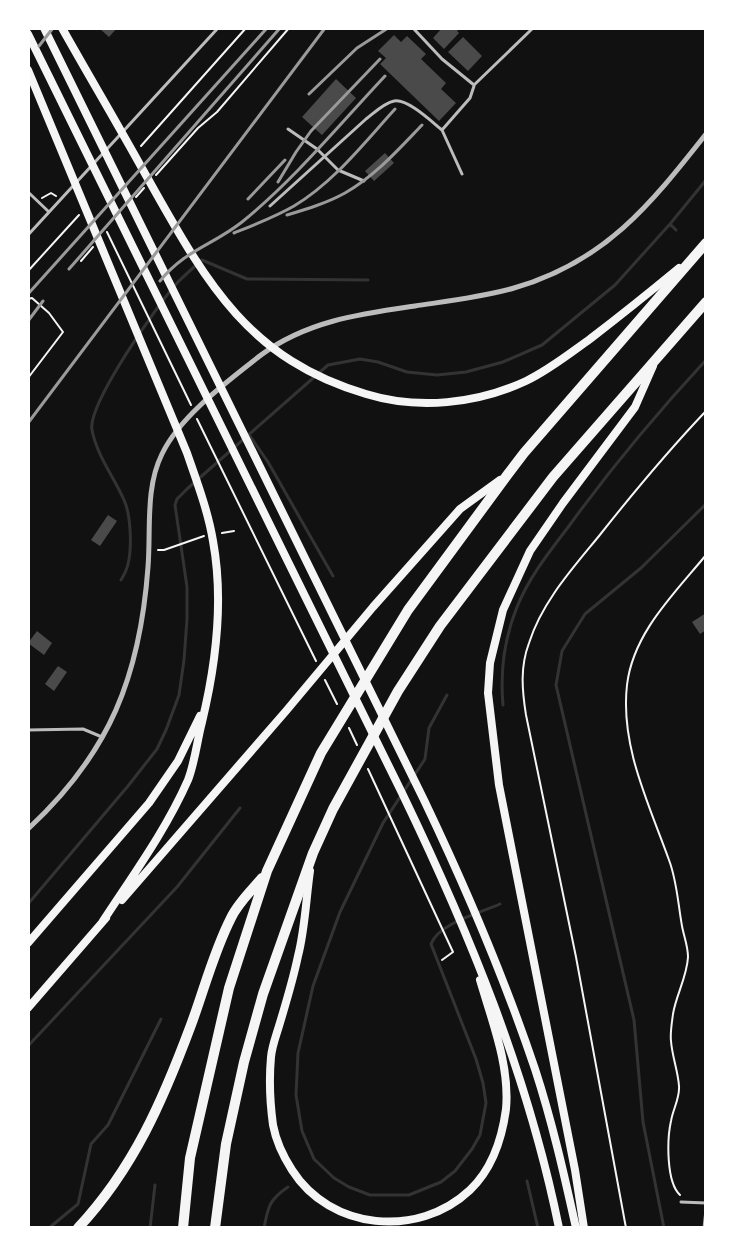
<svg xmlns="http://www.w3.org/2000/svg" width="734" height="1256" viewBox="0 0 734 1256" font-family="'Alegreya Sans',sans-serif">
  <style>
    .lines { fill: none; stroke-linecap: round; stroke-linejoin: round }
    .stream { stroke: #333; stroke-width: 3 }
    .building { fill: #4a4a4a }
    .path { stroke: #f5f5f5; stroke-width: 2 }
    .service { stroke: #bcbcbc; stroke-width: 3 }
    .minor { stroke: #bcbcbc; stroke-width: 5 }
    .secondary { stroke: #f5f5f5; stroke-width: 8 }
    .motorway { stroke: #f5f5f5; stroke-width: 10 }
    .rail { stroke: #9a9a9a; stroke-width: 3 }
  </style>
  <rect width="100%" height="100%" fill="#111"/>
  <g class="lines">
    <!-- stream -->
    <path class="stream" d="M 670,224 L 676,230
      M 250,436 L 268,462 L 333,576
      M 121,580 C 124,575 127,569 128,564 C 132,548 131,515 124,500 C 114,477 97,456 92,430 C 87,405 159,302 178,282 C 186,274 194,267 202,260 L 247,279 L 368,280
      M 447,695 L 429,728 L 425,759 L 383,823 L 340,912 L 313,986 L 298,1053 L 296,1095 L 302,1131 L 314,1159 L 334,1178 L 349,1187 L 370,1195 L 409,1195 L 441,1182 L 455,1171 L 472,1149 L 480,1135 L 486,1103 L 483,1083 L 476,1059 L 431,944 C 439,923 480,913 500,904
      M 503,705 C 500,671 504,639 517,607 C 529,577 550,551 569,526 C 611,468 657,413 706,360
      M 28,904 L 128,786 L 157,749 L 166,730 L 179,695 L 184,660 L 187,619 L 187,587 L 175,505 L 177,499 L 187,489 L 328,365 L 360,359 L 378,362 L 407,372 L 437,375 L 466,372 L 503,362 L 542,345 L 615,285 L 670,224 L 706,180
      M 28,1046 L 177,887 L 240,808
      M 527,1181 L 538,1228
      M 49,1228 L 78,1204 L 91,1144 L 108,1125 L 161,1019
      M 150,1228 L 155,1185
      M 264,1228 C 268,1206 270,1199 288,1187
      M 664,1228 L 643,1122 L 634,1020 L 556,685 L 562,651 L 585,614 L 641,568 L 706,504"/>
  </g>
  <!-- building -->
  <path class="building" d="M 99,28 L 117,28 L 109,37 Z
    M 442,28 L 460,28 L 457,31 L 459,33 L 444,49 L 433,38 Z
    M 394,35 L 401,42 L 407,36 L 426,54 L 421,59 L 446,83 L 441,89 L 456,103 L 439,121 L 380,64 L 386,58 L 378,51 Z
    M 463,37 L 482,56 L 468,71 L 448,52 Z
    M 336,79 L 356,98 L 322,135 L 302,117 Z
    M 385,153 L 394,163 L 374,181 L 365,171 Z
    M 108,515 L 117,521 L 100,546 L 91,540 Z
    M 706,613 L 706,630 L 700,634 L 692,622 Z
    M 37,631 L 52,643 L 44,655 L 28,643 Z
    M 58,666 L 67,672 L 54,691 L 45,684 Z"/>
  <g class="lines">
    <!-- path -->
    <path class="path" d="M 141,146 L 246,28
      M 156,175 L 198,128 L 217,112 L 289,28
      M 136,197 L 144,188
      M 42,198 L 51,193 L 56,196
      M 107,232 L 191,405
      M 81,261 L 93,247
      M 28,271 L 79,215
      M 28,299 L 32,298 L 49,313 L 63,332 L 28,378
      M 197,419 L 316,661
      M 222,533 L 234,531
      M 158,550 L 164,550 L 204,536
      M 325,680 L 337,704
      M 349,728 L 357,745
      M 368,769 L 453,952 L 442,960
      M 680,1195 C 666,1182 667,1139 671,1121 C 673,1109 680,1098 679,1086 C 678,1071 672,1056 671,1041 C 670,1033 672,1022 673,1014 C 676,995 687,977 688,957 C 688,946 684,937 682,926 C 678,904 677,881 669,860 C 649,804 620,746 627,685 C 633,633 674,594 706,555
      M 626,1228 L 576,957 L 526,715 C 522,690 520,667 529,643 C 542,602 572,569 599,536 C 633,493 668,451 706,411"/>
    <!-- service -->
    <path class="service" d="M 413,28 L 442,59 L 474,85 L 533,28
      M 288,129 L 317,149 L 338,170 L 364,181
      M 462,174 L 442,130 L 470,98 L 474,86
      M 28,192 L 49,212
      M 270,206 L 366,119 C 374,113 384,103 394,101 C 407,98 432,122 442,130
      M 28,235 L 218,28
      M 28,730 L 83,729 L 102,737
      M 681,1202 L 706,1203
      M 704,1228 L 706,1210"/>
    <!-- minor -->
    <path class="minor" d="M 28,829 C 110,753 140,676 148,567 C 151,530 145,488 162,454 C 180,416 228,381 261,355 C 307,321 360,314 415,306 C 448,301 482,297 514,288 C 605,262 650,205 706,134"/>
    <!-- secondary -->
    <path class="secondary" d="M 44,28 L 424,800 C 466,888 504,977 535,1069 C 552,1121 564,1174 576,1228
      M 62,28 C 89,76 117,123 143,170 C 202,274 243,358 366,394 C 418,410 477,404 526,381 C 549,370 569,354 590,339 C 620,316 650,292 679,268
      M 28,34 L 402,793 C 469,932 528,1075 559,1228
      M 28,70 L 187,453 C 197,482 208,511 213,541 C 224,601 216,664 202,722 C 197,741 195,762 188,780 C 166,830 133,875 103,921
      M 310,871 C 306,899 305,929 298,956 C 293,980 286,1003 279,1026 C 276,1036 272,1046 271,1057 C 269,1079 270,1103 273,1125 C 276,1141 283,1156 292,1170 C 330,1230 418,1239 470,1190 C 492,1169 502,1139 506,1109 C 510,1066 492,1021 480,980
      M 122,900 L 286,711 L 373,607 L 460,509 L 500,480
      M 28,943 L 149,803 L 178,761 L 200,716
      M 28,1008 L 106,918
      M 584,1228 L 575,1170 L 499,785 L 488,693 L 490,663 L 503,610 L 530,551 L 563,503 L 635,407 L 653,366"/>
    <!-- motorway -->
    <path class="motorway" d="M 78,1228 C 134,1168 163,1100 191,1025 C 204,990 214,951 231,918 C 238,903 252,890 262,878
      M 183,1228 L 190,1158 L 229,988 L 267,871 L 321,753 L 408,610 L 508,474 L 524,453 L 706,243
      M 215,1228 L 226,1144 L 244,1062 L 263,994 L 313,853 L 333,809 L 398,691 L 440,626 L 553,477 L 706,302"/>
    <!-- rail -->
    <path class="rail" d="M 39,46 L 53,28
      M 309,94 L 357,48 L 388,28
      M 278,182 L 296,152 L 311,131 L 380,59
      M 248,199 L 285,160
      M 287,215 C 307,209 327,203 345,193 C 375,176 398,150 422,125
      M 234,233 C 254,225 275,217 294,206 C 334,182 364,143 395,109
      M 69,269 L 280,28
      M 160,281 C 185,250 213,245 242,222 C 295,179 339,125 385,76
      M 28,294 L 267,28
      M 28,321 L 43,301
      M 28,423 L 325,28"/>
  </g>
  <!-- border -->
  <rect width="734" height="1256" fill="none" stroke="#ffffff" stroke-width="60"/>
</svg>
